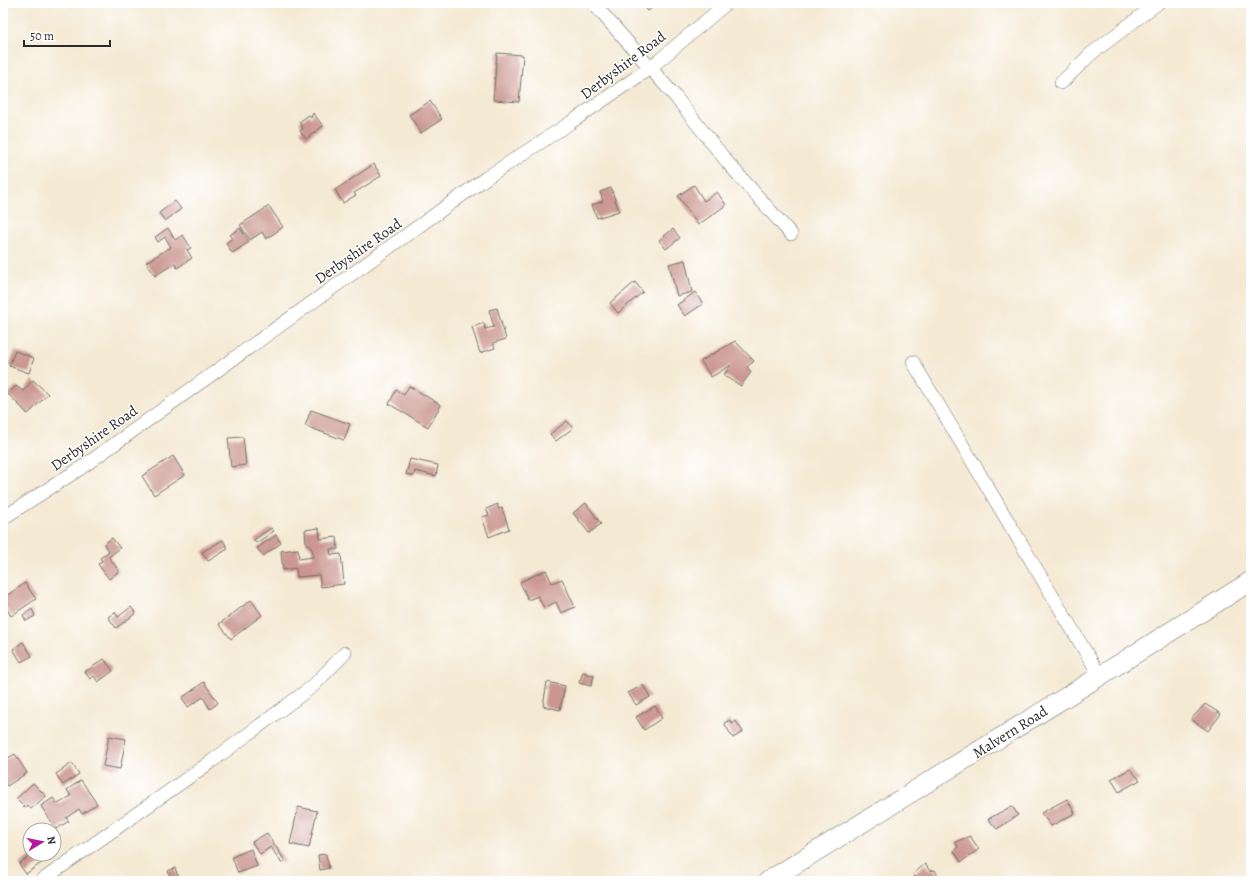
<svg xmlns="http://www.w3.org/2000/svg" width="1254" height="884" viewBox="0 0 1254 884" font-family="Alegreya,serif">
  <style>
    .building { fill: #cb9891 }
    .lines { fill: none; stroke-linecap: round; stroke-linejoin: round }
    .minor-casing { stroke: #716e66; stroke-width: 14 }
    .secondary-casing { stroke: #716e66; stroke-width: 20 }
    .minor { stroke: #fff; stroke-width: 13 }
    .secondary { stroke: #fff; stroke-width: 19 }
    .labels { text-anchor: middle; stroke-width: 3; stroke-linejoin: round; paint-order: stroke }
    .street-label { font-size: 15px; fill: #2b2b2b; stroke: #fff }
  </style>
  <rect width="100%" height="100%" fill="#fff"/>
  <filter id="ink" filterUnits="userSpaceOnUse"><feTurbulence type="fractalNoise" baseFrequency=".025" numOctaves="2"/><feDisplacementMap in="SourceGraphic" scale="8" xChannelSelector="R" yChannelSelector="G"/><feConvolveMatrix kernelMatrix="1 2 1 2 8 2 1 2 1" color-interpolation-filters="sRGB"/></filter>
  <filter id="wash" filterUnits="userSpaceOnUse"><feTurbulence type="fractalNoise" baseFrequency=".012" numOctaves="4" result="noise"/><feDisplacementMap in="SourceGraphic" scale="16" xChannelSelector="R" yChannelSelector="G"/><feGaussianBlur stdDeviation="0.9" result="paint"/><feColorMatrix in="noise" values="0 0 0 0 0 0 0 0 0 0 0 0 0 0 0 0 0 1.4 0 .05"/><feComposite in="paint" operator="in"/></filter>
  <g filter="url(#wash)">
    <rect width="100%" height="100%" fill="#f4e9d3"/>
    <g id="blocks">
      <!-- building -->
      <path class="building" d="M 642,3 L 658,3 L 648,11 Z
        M 497,53 L 523,55 L 519,102 L 493,100 Z
        M 430,101 L 442,119 L 421,133 L 409,115 Z
        M 313,113 L 323,126 L 306,139 L 300,131 L 303,128 L 299,122 L 309,115 L 311,118 Z
        M 374,164 L 381,176 L 354,193 L 356,195 L 343,203 L 335,190 Z
        M 694,185 L 704,201 L 717,192 L 726,205 L 698,225 L 678,196 Z
        M 611,188 L 619,211 L 597,218 L 592,205 L 603,201 L 600,192 Z
        M 175,201 L 181,209 L 165,221 L 159,213 Z
        M 269,206 L 283,227 L 266,239 L 262,232 L 250,240 L 240,225 Z
        M 168,228 L 175,240 L 183,235 L 191,248 L 187,250 L 192,258 L 177,268 L 175,263 L 155,276 L 146,262 L 171,247 L 165,237 L 158,242 L 155,237 Z
        M 240,228 L 249,242 L 232,253 L 226,243 L 233,238 L 230,235 Z
        M 673,229 L 680,238 L 666,249 L 659,240 Z
        M 685,260 L 692,292 L 677,296 L 669,264 Z
        M 635,282 L 643,292 L 618,313 L 610,303 Z
        M 695,292 L 703,304 L 685,316 L 677,305 Z
        M 497,308 L 506,339 L 493,343 L 495,348 L 480,353 L 472,327 L 484,323 L 485,329 L 494,327 L 489,310 Z
        M 735,341 L 754,361 L 747,367 L 751,372 L 741,386 L 724,375 L 731,365 L 711,377 L 701,361 Z
        M 15,351 L 34,358 L 29,373 L 9,366 Z
        M 33,380 L 48,394 L 28,414 L 8,394 L 16,386 L 23,391 Z
        M 409,386 L 441,405 L 428,427 L 389,404 L 396,390 L 404,395 Z
        M 311,410 L 350,424 L 344,440 L 305,426 Z
        M 567,421 L 573,428 L 556,441 L 550,434 Z
        M 243,437 L 246,465 L 231,467 L 228,438 Z
        M 173,456 L 185,475 L 154,495 L 142,476 Z
        M 410,459 L 438,465 L 436,476 L 415,471 L 414,476 L 406,474 Z
        M 586,503 L 601,524 L 589,533 L 573,513 Z
        M 498,504 L 498,509 L 502,508 L 509,529 L 489,537 L 482,517 L 489,515 L 486,509 Z
        M 271,528 L 274,531 L 256,543 L 254,540 Z
        M 319,528 L 320,539 L 337,537 L 338,549 L 330,549 L 331,555 L 341,554 L 344,584 L 321,587 L 319,575 L 297,577 L 296,568 L 283,570 L 281,551 L 298,549 L 299,559 L 313,557 L 312,549 L 306,543 L 305,530 Z
        M 276,535 L 281,543 L 263,556 L 257,548 Z
        M 112,538 L 120,548 L 109,557 L 119,571 L 109,579 L 98,564 L 102,561 L 100,558 L 109,551 L 104,544 Z
        M 223,540 L 228,549 L 208,561 L 202,552 Z
        M 546,570 L 552,583 L 562,579 L 575,607 L 561,613 L 556,602 L 544,608 L 538,596 L 528,600 L 520,582 Z
        M 25,583 L 36,599 L 11,616 L 3,603 L 3,598 Z
        M 251,600 L 262,615 L 231,639 L 219,624 Z
        M 131,607 L 136,613 L 116,628 L 108,617 L 115,612 L 118,617 Z
        M 32,609 L 35,616 L 26,621 L 23,615 Z
        M 23,642 L 32,656 L 21,662 L 13,649 Z
        M 104,659 L 113,671 L 98,682 L 94,676 L 90,679 L 85,672 Z
        M 583,672 L 594,676 L 591,686 L 579,683 Z
        M 204,682 L 218,703 L 210,709 L 203,697 L 188,707 L 182,698 Z
        M 547,682 L 565,686 L 560,710 L 543,706 Z
        M 643,685 L 650,697 L 636,705 L 628,693 Z
        M 1205,704 L 1221,714 L 1208,731 L 1191,719 Z
        M 655,706 L 662,718 L 644,730 L 636,717 Z
        M 730,720 L 732,724 L 736,721 L 743,732 L 733,738 L 724,723 Z
        M 109,736 L 126,739 L 120,769 L 103,766 Z
        M 15,754 L 27,773 L 7,786 L 3,779 L 4,773 L 3,761 Z
        M 72,763 L 79,774 L 63,785 L 56,774 Z
        M 1130,769 L 1140,780 L 1119,792 L 1111,779 Z
        M 81,780 L 97,804 L 82,814 L 79,809 L 66,818 L 69,821 L 56,829 L 41,806 L 53,798 L 58,804 L 71,796 L 67,790 Z
        M 33,783 L 46,796 L 31,809 L 28,805 L 25,808 L 16,799 Z
        M 1067,799 L 1075,813 L 1051,826 L 1041,813 Z
        M 1012,806 L 1018,815 L 997,829 L 988,819 Z
        M 298,807 L 317,811 L 309,848 L 290,844 Z
        M 267,833 L 285,861 L 282,864 L 271,847 L 260,854 L 252,842 Z
        M 970,836 L 979,849 L 961,862 L 954,851 L 958,847 L 955,842 Z
        M 251,849 L 257,866 L 238,873 L 232,857 Z
        M 33,854 L 38,854 L 44,861 L 26,874 L 19,864 Z
        M 326,854 L 329,868 L 320,870 L 318,855 Z
        M 925,864 L 930,871 L 935,870 L 940,881 L 917,881 L 913,874 Z
        M 175,868 L 180,881 L 160,881 L 160,880 L 170,876 L 168,871 Z"/>
    </g>
  </g>
  <g filter="url(#ink)">
    <use href="#blocks" fill-opacity="0" stroke="#716e66" stroke-width="1"/>
    <g class="lines">
      <defs>
        <path id="minor" d="M 593,3 L 674,95 L 728,163 L 791,234
          M 1061,83 L 1092,53 L 1158,3
          M 913,362 L 1100,676
          M 3,518 L 81,468 L 486,178 L 570,123 L 650,68 L 727,3
          M 41,881 L 212,761 L 313,686 L 345,653"/>
        <path id="secondary" d="M 768,881 L 1100,676 L 1251,581"/>
      </defs>
      <!-- minor casing -->
      <use href="#minor" class="minor-casing"/>
      <!-- secondary casing -->
      <use href="#secondary" class="secondary-casing"/>
      <!-- minor -->
      <use href="#minor" class="minor"/>
      <!-- secondary -->
      <use href="#secondary" class="secondary"/>
    </g>
  </g>
  <g class="labels">
    <!-- street labels -->
    <g class="street-label">
      <text transform="translate(623 65) rotate(-37)" y="5">Derbyshire Road</text>
      <text transform="translate(358 251) rotate(-35)" y="5">Derbyshire Road</text>
      <text transform="translate(94 438) rotate(-35)" y="5">Derbyshire Road</text>
      <text transform="translate(1010 732) rotate(-32)" y="5">Malvern Road</text>
    </g>
  </g>
  <!-- margin -->
  <rect width="1254" height="884" fill="none" stroke="#fff" stroke-width="16"/>
  <!-- north arrow -->
  <g transform="translate(42 842) rotate(80)"><circle r="19" fill="#ffffff" stroke="#aaaaaa"/>
  <path d="M0-3L7 15L0 10L-7 15Z" fill="#b5179e"/>
  <text y="-6" font-size="11" font-weight="bold" text-anchor="middle" fill="#2b2b2b">N</text>
  </g>
  <!-- scale -->
  <path d="M24 40v6h86v-6" fill="none" stroke="#2b2b2b" stroke-width="2"/>
  <text x="30" y="40" font-size="12" fill="#2b2b2b" stroke="#ffffff" stroke-width="3" paint-order="stroke">50 m</text>
</svg>
